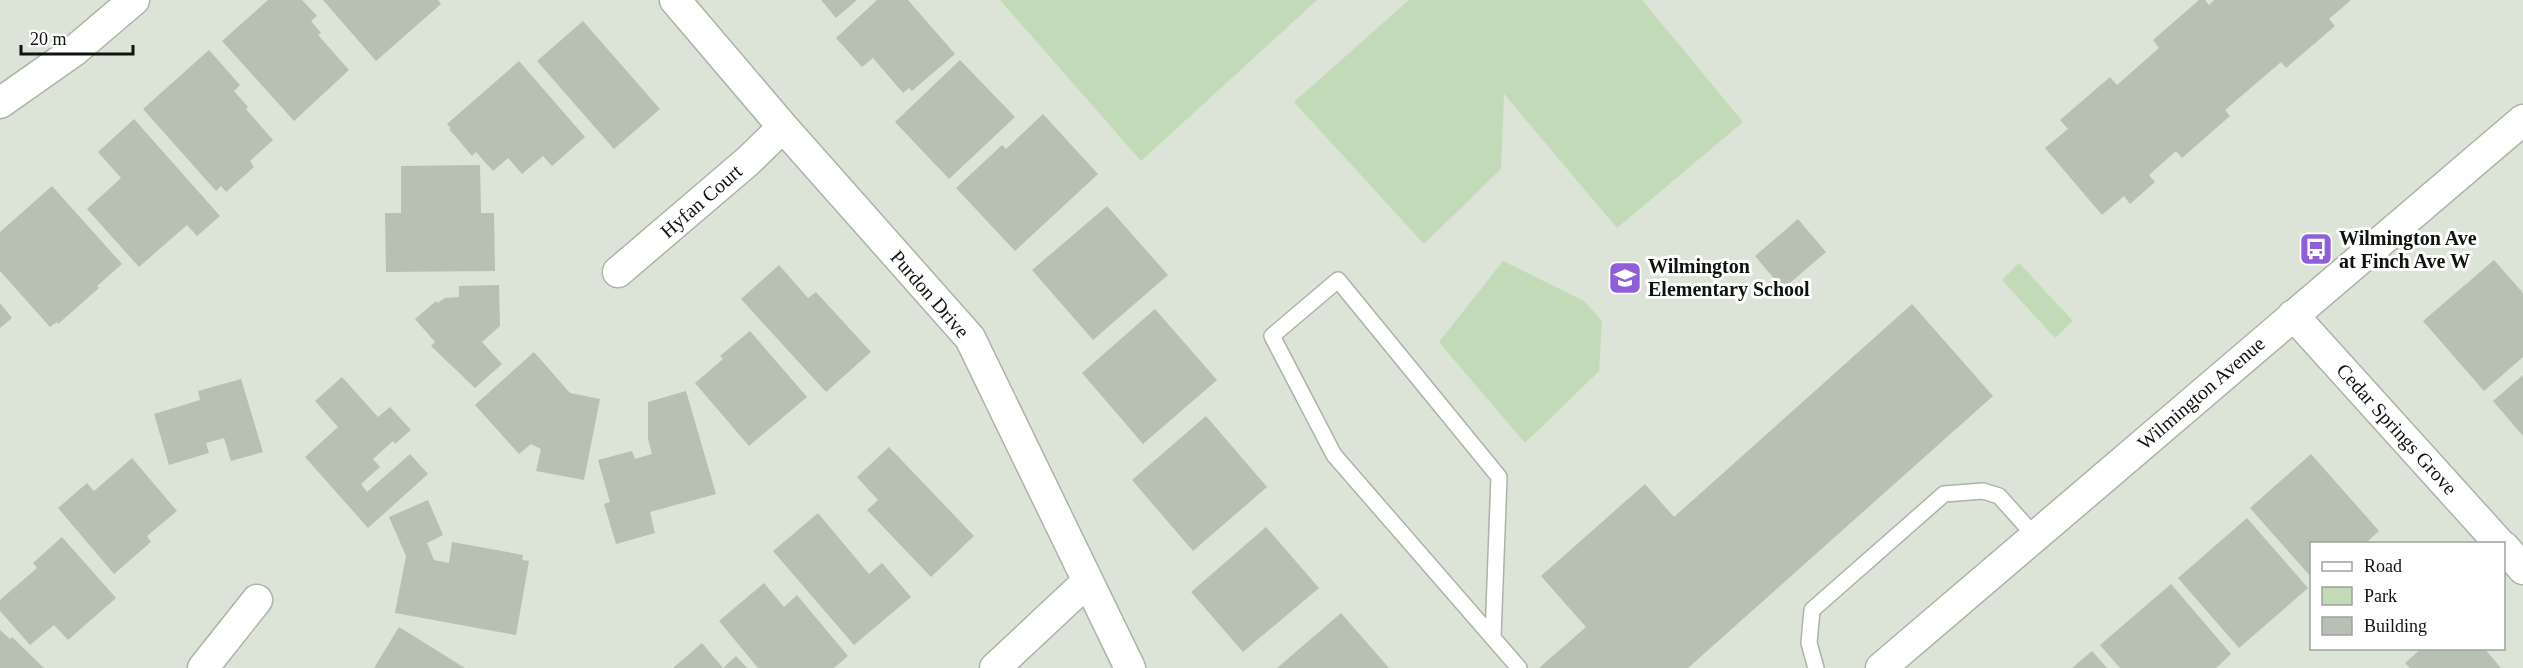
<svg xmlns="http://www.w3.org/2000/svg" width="2523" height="668" viewBox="0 0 2523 668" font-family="'Times New Roman',serif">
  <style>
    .green { fill: #c3dab8 }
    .building { fill: #b7c0b2 }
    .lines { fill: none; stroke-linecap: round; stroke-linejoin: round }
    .service-casing { stroke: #abb4a6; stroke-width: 18 }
    .minor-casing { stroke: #abb4a6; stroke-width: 33 }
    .service { stroke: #fff; stroke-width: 15 }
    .minor { stroke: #fff; stroke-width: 30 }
    .labels { text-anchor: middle; stroke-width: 6; stroke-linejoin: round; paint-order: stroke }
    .street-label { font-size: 20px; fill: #10130e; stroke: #fff }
    .poi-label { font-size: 20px; font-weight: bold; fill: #10130e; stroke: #fff; text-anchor: start }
  </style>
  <rect width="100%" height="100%" fill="#dbe4d6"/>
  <!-- green -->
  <path class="green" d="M 1000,0 L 1317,0 L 1141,161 Z
    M 1409,0 L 1642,0 L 1743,122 L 1617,228 L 1504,94 L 1501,169 L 1424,244 L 1294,102 Z
    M 1503,261 L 1584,301 L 1602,321 L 1599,371 L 1525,443 L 1439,342 Z
    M 2019,263 L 2073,321 L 2055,338 L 2002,280 Z"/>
  <!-- building -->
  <path class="building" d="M 268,0 L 302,0 L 317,16 L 311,21 L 321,33 L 318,35 L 349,70 L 294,121 L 222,41 Z
    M 323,0 L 438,0 L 441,4 L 376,61 Z
    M 821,0 L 857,0 L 836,18 Z
    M 877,0 L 908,0 L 955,54 L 912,91 L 909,88 L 903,93 L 873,58 L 862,67 L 836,38 Z
    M 2199,0 L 2205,0 L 2209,5 L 2214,0 L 2351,0 L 2329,19 L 2335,26 L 2286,68 L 2281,62 L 2225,110 L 2230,116 L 2182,158 L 2176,151 L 2149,175 L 2155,182 L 2130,204 L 2124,196 L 2102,215 L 2045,148 L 2068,129 L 2060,120 L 2110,77 L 2117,85 L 2159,48 L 2153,40 Z
    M 583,21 L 660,109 L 614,149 L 537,61 Z
    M 209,50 L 240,85 L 234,91 L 248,107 L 246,109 L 273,140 L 250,161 L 254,167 L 226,192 L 221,186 L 216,191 L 143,109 Z
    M 960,60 L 1015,117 L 949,179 L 895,122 Z
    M 519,61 L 585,137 L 552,166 L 543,156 L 522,174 L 508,158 L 493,171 L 476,152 L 472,156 L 449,129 L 451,128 L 447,124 Z
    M 1043,114 L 1098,174 L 1015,251 L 956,188 L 1002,145 L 1006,149 Z
    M 134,119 L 220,216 L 197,236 L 187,225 L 139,267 L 87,209 L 121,178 L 98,152 Z
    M 480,165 L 481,213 L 494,213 L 495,271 L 386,272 L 385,213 L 401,213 L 401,166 Z
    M 52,186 L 122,264 L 97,286 L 99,288 L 58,324 L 57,322 L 50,327 L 0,271 L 0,232 Z
    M 1107,206 L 1168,275 L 1093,340 L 1032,270 Z
    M 1798,219 L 1826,252 L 1783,289 L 1755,256 Z
    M 2494,260 L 2523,293 L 2523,357 L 2484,391 L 2423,321 Z
    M 779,265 L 808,298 L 816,292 L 871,352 L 826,392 L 741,299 Z
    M 499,285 L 500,326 L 482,342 L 502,364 L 475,388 L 431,346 L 435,342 L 415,319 L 436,301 L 438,303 L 445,298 L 459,297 L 459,286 Z
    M 0,303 L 12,318 L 0,328 Z
    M 1912,304 L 1993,396 L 1688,668 L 1539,668 L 1586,627 L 1541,576 L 1645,484 L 1674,517 Z
    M 1155,309 L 1217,380 L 1143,444 L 1082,373 Z
    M 750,331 L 807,397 L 749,446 L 695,383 L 723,359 L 720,356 Z
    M 534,352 L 570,393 L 600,399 L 584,480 L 536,471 L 541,449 L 531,444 L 519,454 L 475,405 Z
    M 2523,375 L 2523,436 L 2493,401 Z
    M 342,377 L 378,417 L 390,407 L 411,430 L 395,444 L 393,441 L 373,459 L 380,467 L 361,484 L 367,492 L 410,454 L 428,474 L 368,528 L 305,457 L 338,427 L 315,401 Z
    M 241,379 L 263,452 L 231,461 L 224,438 L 206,443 L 209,453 L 169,465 L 154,414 L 200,400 L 198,391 Z
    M 686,391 L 716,494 L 650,512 L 655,533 L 616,544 L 604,504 L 610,502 L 598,460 L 632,451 L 635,459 L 652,454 L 648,439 L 648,402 Z
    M 1206,416 L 1267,487 L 1193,551 L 1132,480 Z
    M 889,447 L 974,536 L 931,577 L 867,510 L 878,500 L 857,477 Z
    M 2311,454 L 2379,531 L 2365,544 L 2312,544 L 2312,578 L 2250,508 Z
    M 132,458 L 177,511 L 147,536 L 151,542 L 114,574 L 58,508 L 87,483 L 94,491 Z
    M 428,500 L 443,535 L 427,543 L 434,560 L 449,563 L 452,542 L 523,555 L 522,560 L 529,561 L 516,635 L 395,613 L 406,556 L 389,517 Z
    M 818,513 L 869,574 L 882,563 L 911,597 L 854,645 L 773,551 Z
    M 2247,518 L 2308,588 L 2239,648 L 2178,578 Z
    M 1266,527 L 1319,588 L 1243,652 L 1191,592 Z
    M 62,537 L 116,598 L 68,640 L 54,625 L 30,645 L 0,611 L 0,600 L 37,568 L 33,563 Z
    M 764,583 L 784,607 L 797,595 L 848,656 L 834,668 L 758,668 L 719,621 Z
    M 2171,584 L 2231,654 L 2216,668 L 2120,668 L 2100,645 Z
    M 1341,613 L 1389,668 L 1277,668 Z
    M 399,627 L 465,668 L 374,668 Z
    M 0,630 L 10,639 L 12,637 L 44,668 L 0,668 Z
    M 702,643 L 723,668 L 736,656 L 747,668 L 673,668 Z
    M 2422,648 L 2484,648 L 2501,668 L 2410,668 L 2405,663 Z
    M 2092,651 L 2107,668 L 2072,668 Z"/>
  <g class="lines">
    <defs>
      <path id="service" d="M 1493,637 L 1499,477 L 1338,280 L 1272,336 L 1334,455 L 1519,668
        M 1816,668 L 1809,643 L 1812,610 L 1944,494 L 1983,491 L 1999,496 L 2035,536"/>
      <path id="minor" d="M 675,0 L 783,127 L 970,338 L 1130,668
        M 0,103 L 74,51 L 134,0
        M 618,272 L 748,161 L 783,127
        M 2293,315 L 2500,544
        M 2504,547 L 2523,569
        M 203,668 L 257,600
        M 995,668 L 1088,581
        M 1881,668 L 2523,120"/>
    </defs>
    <!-- service casing -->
    <use href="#service" class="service-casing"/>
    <!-- minor casing -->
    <use href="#minor" class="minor-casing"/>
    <!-- service -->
    <use href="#service" class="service"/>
    <!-- minor -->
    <use href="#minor" class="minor"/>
  </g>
  <!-- icons -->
  <defs>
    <symbol id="bus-square" viewBox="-11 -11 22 22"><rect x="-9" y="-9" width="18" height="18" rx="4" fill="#8f5fd9" stroke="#fff"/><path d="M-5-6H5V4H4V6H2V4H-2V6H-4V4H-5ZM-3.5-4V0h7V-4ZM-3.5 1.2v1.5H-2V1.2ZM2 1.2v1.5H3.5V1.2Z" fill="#fff"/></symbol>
    <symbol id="school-square" viewBox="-11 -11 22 22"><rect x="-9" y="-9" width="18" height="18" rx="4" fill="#8f5fd9" stroke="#fff"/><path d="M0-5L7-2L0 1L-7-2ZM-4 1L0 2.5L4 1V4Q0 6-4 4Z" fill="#fff"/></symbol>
  </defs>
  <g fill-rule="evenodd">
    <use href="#bus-square" x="2297" y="230" width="38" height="38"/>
    <use href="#school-square" x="1606" y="259" width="38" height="38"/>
  </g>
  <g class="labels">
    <!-- street labels -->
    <g class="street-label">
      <text transform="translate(701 201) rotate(-41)" y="7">Hyfan Court</text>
      <text transform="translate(930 294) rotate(49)" y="7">Purdon Drive</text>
      <text transform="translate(2201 393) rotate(-41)" y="7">Wilmington Avenue</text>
      <text transform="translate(2397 429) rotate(48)" y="7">Cedar Springs Grove</text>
    </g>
    <!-- poi labels -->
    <g class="poi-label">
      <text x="2339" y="245">Wilmington Ave<tspan x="2339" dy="23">at Finch Ave W</tspan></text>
      <text x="1648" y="273">Wilmington<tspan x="1648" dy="23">Elementary School</tspan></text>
    </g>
  </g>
  <!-- legend -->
  <rect x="2310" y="542" width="195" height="108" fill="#ffffff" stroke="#9fa19f" stroke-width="1.5"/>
  <rect x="2322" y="562" width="30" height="9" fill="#ffffff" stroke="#9fa19f" stroke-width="1.5"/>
  <text x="2364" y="572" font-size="18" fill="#10130e">Road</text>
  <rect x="2322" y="587" width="30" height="18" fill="#c3dab8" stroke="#9fa19f" stroke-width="1.5"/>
  <text x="2364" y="602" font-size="18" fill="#10130e">Park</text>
  <rect x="2322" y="617" width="30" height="18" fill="#b7c0b2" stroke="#9fa19f" stroke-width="1.5"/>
  <text x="2364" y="632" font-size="18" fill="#10130e">Building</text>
  <!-- scale -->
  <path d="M21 45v9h112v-9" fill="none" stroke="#10130e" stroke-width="3"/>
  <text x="30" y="45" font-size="18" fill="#10130e" stroke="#ffffff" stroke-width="4.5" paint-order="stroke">20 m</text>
</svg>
